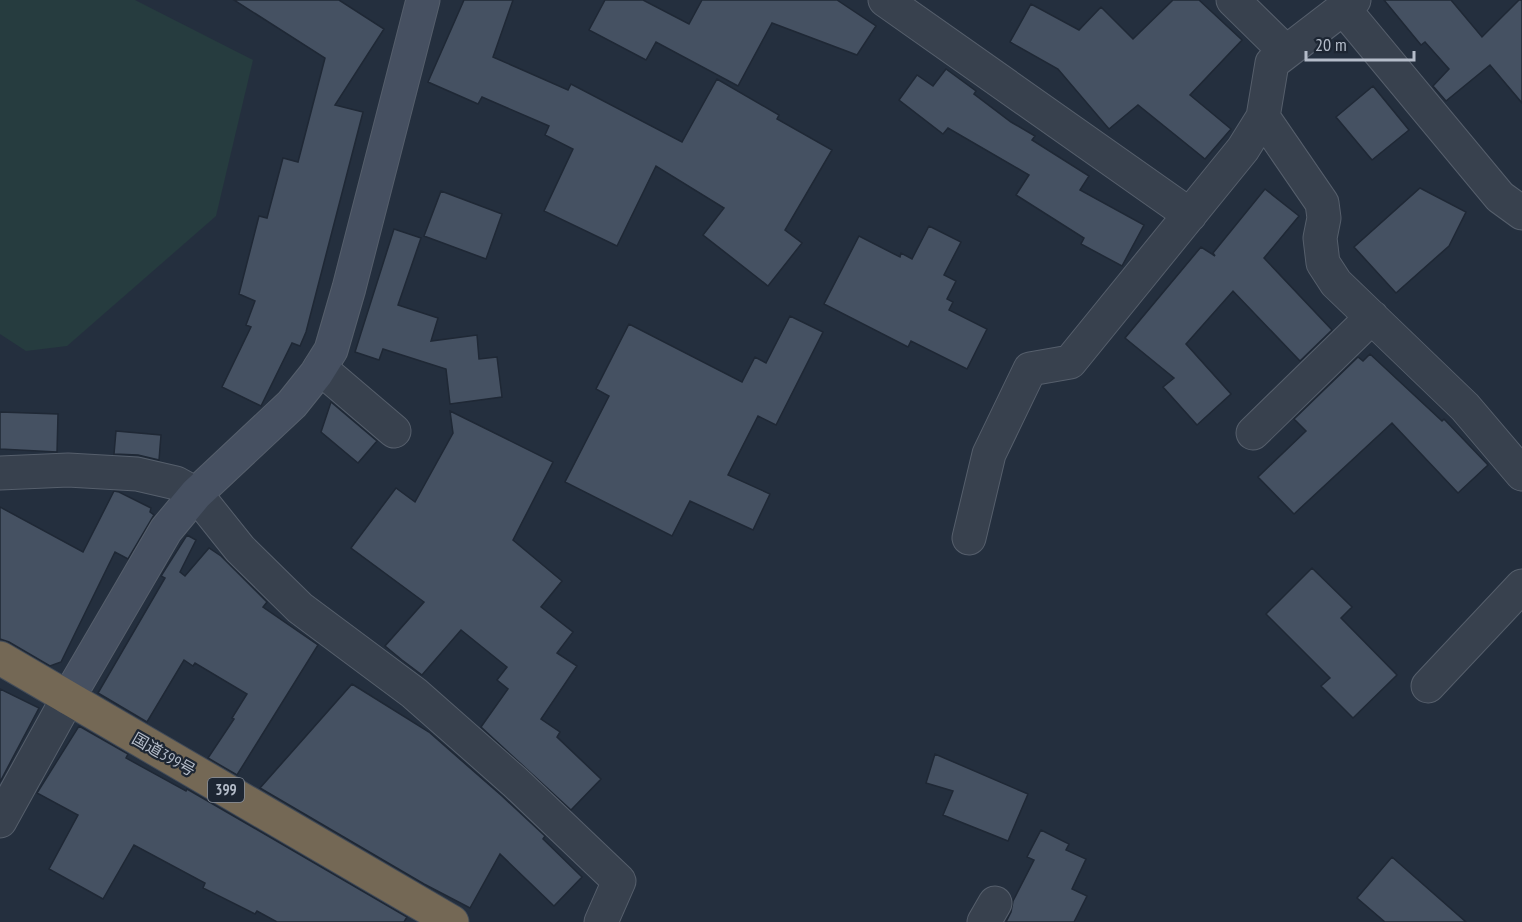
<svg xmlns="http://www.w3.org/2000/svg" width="1522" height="922" viewBox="0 0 1522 922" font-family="'PT Sans Narrow','Noto Sans JP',sans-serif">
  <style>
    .green { fill: #263c3f }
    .building { fill: #455162; stroke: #1f2835; stroke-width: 1.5 }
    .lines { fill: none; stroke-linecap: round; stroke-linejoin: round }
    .street-casing { stroke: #565f6c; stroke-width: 35 }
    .secondary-casing { stroke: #565f6c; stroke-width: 35 }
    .highway-casing { stroke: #434c59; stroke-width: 35 }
    .street { stroke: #38414e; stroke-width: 33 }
    .secondary { stroke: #465061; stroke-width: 33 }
    .highway { stroke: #746855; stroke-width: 33 }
    .labels { text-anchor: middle; stroke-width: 4.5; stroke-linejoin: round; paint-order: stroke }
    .shield { fill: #1d2633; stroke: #878f9c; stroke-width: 1.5 }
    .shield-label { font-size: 15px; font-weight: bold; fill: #b4bcc9 }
    .street-label { font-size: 16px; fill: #b4bcc9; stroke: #1d2633 }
  </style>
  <rect width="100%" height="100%" fill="#242f3e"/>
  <!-- green -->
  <path class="green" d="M 0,0 L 135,0 L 253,60 L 216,216 L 67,346 L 26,351 L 0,334 Z"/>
  <!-- building -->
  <path class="building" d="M 234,0 L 339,0 L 384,29 L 335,105 L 363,112 L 306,332 L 300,346 L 292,343 L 261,406 L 222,387 L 251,327 L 246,325 L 255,301 L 239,294 L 259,216 L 267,218 L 283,158 L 298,162 L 325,58 Z
    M 464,0 L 513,0 L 493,57 L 568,90 L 571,84 L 682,142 L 717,79 L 779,115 L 777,119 L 832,150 L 785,230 L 802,243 L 768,286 L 703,235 L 724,208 L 656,166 L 617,246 L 544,211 L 573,149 L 545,135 L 549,126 L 482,97 L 478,104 L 428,82 Z
    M 605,0 L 643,0 L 689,24 L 702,0 L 837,0 L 876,26 L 857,55 L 772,23 L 738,86 L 656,42 L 646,60 L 589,30 Z
    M 1173,0 L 1199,0 L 1242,40 L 1190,95 L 1231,129 L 1205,159 L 1138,105 L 1109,129 L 1058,69 L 1010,42 L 1031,4 L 1079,30 L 1101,7 L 1133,39 Z
    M 1384,0 L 1451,0 L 1482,37 L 1519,0 L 1522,0 L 1522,103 L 1490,65 L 1446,101 L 1433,86 L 1449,69 L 1425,42 L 1421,45 Z
    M 946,69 L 976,91 L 974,94 L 1011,122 L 1035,136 L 1032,140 L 1089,176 L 1080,190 L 1144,225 L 1122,266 L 1081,244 L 1084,238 L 1016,195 L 1029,175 L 948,128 L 943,134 L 899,100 L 917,75 L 933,86 Z
    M 1373,86 L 1409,130 L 1372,160 L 1336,117 Z
    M 1420,188 L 1466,212 L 1449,246 L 1396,293 L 1354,247 Z
    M 1265,189 L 1299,216 L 1264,258 L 1332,330 L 1300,361 L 1233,291 L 1186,344 L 1231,394 L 1197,425 L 1163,387 L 1174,378 L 1125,338 L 1201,247 L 1215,256 L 1213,253 Z
    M 441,191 L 502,214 L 486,259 L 424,236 Z
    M 929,226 L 961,242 L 944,275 L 956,281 L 947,299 L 953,302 L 949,310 L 987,329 L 967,369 L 911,341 L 908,347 L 824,304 L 859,236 L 900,257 L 901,253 L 912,259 Z
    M 394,229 L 421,238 L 398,305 L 438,318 L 431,341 L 477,335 L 479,359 L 497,357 L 502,397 L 450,404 L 446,369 L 383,349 L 379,360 L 355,352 Z
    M 790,316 L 823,332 L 776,425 L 758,416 L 728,475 L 770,494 L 753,530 L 690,501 L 672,536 L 565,482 L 609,396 L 596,389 L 629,324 L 742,382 L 755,357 L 766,363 Z
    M 1370,354 L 1442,421 L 1444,419 L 1488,465 L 1458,493 L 1392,423 L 1294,514 L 1258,477 L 1306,431 L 1294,419 L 1358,357 L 1363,361 Z
    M 331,402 L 377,441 L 358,463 L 321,432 Z
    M 450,411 L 553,462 L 513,540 L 562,581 L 541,607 L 573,632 L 557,653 L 577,666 L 541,719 L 560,732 L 557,737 L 601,779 L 571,810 L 481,727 L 508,689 L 497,680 L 507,667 L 461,630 L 422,675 L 402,660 L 385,646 L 424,602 L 351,548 L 396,488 L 415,502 L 453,433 Z
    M 0,412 L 58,414 L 57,452 L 0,449 Z
    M 116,431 L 161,435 L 159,460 L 138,455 L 114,454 Z
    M 114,491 L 119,492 L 151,508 L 150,512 L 154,515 L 128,559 L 115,552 L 61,662 L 50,666 L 9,642 L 0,639 L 0,507 L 83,552 Z
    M 187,535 L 196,540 L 180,572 L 185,576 L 209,548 L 221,556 L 267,602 L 263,607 L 318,645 L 237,775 L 208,758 L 234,719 L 232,718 L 247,694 L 195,663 L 193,666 L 184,660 L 147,722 L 98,693 L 165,578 L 161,576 Z
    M 1312,568 L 1352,607 L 1341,618 L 1397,675 L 1353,718 L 1321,686 L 1330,678 L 1266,614 Z
    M 352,684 L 429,732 L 502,796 L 545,836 L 543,839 L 582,877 L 554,906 L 500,854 L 470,908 L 424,884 L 260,788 Z
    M 0,689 L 39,708 L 0,782 Z
    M 79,726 L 128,754 L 126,758 L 186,791 L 187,789 L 407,917 L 404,922 L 277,922 L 257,911 L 255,914 L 203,888 L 205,883 L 134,845 L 103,899 L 49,869 L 78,815 L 37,793 Z
    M 935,754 L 1028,794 L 1008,841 L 943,815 L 953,791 L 926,783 Z
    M 1041,830 L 1069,844 L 1066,850 L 1086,859 L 1072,889 L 1087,896 L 1074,922 L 1006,922 L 1011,912 L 1013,901 L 1034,860 L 1027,857 Z
    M 1392,857 L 1466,922 L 1385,922 L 1357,898 Z"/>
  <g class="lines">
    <defs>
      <path id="street" d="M 885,0 L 1190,215
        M 1233,0 L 1286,52
        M 1343,8 L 1500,197 L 1522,213
        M 1263,117 L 1322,203 L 1324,218 L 1320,238 L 1323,263 L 1336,283 L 1465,407 L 1522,474
        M 320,368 L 394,431
        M 1253,433 L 1372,317
        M 0,473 L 68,470 L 137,474 L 176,483 L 196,494 L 240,549 L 300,608 L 414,693 L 515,782 L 619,881 L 601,922
        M 969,538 L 989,454 L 1030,369 L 1070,362 L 1243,149 L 1263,117 L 1272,63 L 1354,0
        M 1428,686 L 1522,586
        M 0,821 L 68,698
        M 984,922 L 995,903"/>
      <path id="secondary" d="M 68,698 L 166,530 L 196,494 L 292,404 L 316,374 L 331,350 L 349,288 L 423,0"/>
      <path id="highway" d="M 0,658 L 452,922"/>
    </defs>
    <!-- street casing -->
    <use href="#street" class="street-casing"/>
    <!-- secondary casing -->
    <use href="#secondary" class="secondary-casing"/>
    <!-- highway casing -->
    <use href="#highway" class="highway-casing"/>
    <!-- street -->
    <use href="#street" class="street"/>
    <!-- secondary -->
    <use href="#secondary" class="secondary"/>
    <!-- highway -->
    <use href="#highway" class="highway"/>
  </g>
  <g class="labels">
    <!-- shield labels -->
    <rect class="shield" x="208" y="778" width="36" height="24" rx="4.5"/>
    <g class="shield-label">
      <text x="226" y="795">399</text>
    </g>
    <!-- street labels -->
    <g class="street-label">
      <text transform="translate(164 754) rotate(30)" y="6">国道399号</text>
    </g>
  </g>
  <!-- scale -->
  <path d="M1306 51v9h108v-9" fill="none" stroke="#b4bcc9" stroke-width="3"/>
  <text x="1315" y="51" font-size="18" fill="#b4bcc9" stroke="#1d2633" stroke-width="4.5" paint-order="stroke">20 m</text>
</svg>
